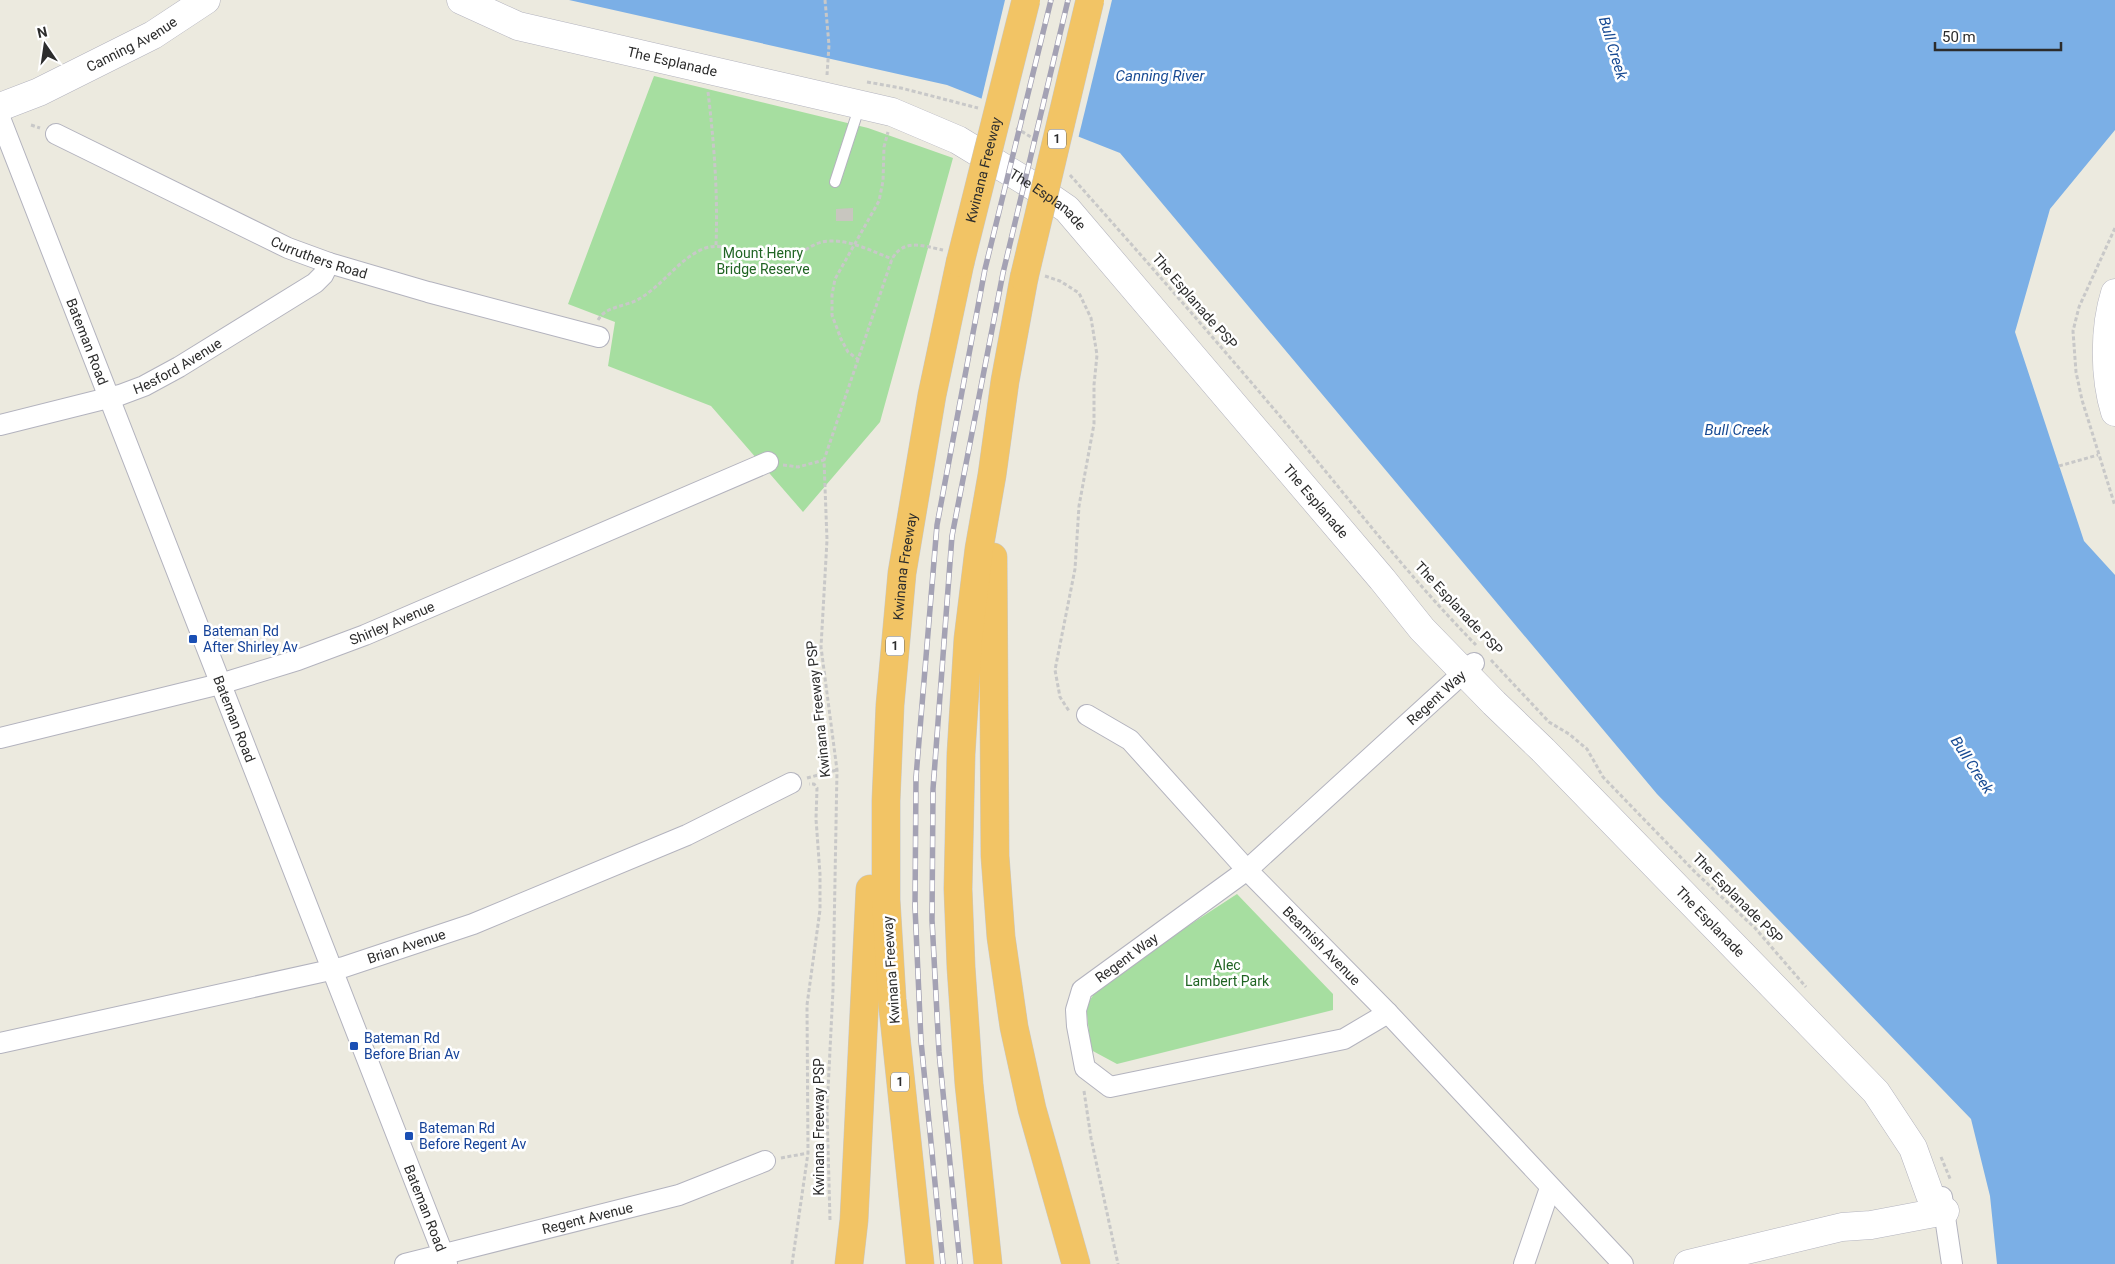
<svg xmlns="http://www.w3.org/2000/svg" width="2115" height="1264" viewBox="0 0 2115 1264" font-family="Roboto,sans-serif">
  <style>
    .green { fill: #a6dea0 }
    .water { fill: #7bafe6 }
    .pier { fill: #eceadf }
    .building { fill: #c8c6bf }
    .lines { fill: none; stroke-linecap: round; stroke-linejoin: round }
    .lane-casing { stroke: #b3b3be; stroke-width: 12 }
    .street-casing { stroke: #b3b3be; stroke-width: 22 }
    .secondary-casing { stroke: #b3b3be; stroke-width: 29 }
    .highway-casing { stroke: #c8c8c8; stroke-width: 29 }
    .path { stroke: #c8c8c8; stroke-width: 3; stroke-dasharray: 4 2.5; stroke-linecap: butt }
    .lane { stroke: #fff; stroke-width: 10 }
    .street { stroke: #fff; stroke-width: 20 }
    .secondary { stroke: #fff; stroke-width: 28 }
    .highway { stroke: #f2c465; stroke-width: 28 }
    .rail-casing { stroke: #a4a2b4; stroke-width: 5.5 }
    .rail { stroke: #fff; stroke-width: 4; stroke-dasharray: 11; stroke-linecap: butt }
    .highway-bridge-casing { stroke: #c8c8c8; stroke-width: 29; stroke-linecap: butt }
    .highway-bridge { stroke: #f2c465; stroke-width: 28 }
    .transit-dot { fill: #1a4fb4; stroke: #fff; stroke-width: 2 }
    .labels { text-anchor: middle; stroke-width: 5; stroke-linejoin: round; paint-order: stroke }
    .shield { fill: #fff; stroke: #6b6b6b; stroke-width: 1 }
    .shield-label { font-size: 12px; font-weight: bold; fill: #2c2c2c }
    .street-label { font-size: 14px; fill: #2c2c2c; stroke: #fff }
    .park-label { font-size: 14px; fill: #206423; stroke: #fff }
    .transit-label { font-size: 14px; fill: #164399; stroke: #fff; text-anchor: start }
    .water-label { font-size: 15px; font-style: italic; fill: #184b94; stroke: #fff }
  </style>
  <rect width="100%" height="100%" fill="#eceadf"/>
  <!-- green -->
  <path class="green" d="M 654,76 L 868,128 L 953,158 L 880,422 L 803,512 L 711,406 L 608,366 L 615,322 L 568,304 Z
    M 1237,894 L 1333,994 L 1333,1010 L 1117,1064 L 1091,1050 L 1086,1006 L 1102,982 Z"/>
  <!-- water -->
  <path class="water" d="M 569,0 L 2115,0 L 2115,130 L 2050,209 L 2015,332 L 2084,541 L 2115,575 L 2115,1264 L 1997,1264 L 1990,1196 L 1971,1119 L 1657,794 L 1120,153 L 947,85 Z"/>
  <!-- pier -->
  <path class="pier" d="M 1005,0 L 1112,0 L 1078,139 L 981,101 Z"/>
  <!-- building -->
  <path class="building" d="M 853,208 L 853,221 L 836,221 L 836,209 Z"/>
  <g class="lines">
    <defs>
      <path id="lane" d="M 835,182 L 860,105"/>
      <g id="street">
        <path id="s1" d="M 0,118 L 447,1264"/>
        <path id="s2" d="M 56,134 L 288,248 L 329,263 L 428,292 L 599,337"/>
        <path id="s3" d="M 0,425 L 120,395 L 144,386 L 179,367 L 315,283 L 323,275 L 329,263"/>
        <path id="s4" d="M 1087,715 L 1130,740 L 1247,870 L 1388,1013 L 1623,1264"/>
        <path id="s5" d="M 0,738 L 220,684 L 298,660 L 365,635 L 768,462"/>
        <path id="s6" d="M 1388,1013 L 1344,1039 L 1110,1087 L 1085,1068 L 1077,1026 L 1076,1010 L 1082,990 L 1247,870 L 1474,663"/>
        <path id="s7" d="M 0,1043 L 344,967 L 473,924 L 687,835 L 791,783"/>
        <path d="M 1942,1197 L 1952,1264"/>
        <path id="s8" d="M 405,1264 L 679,1195 L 765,1161"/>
        <path d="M 1524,1264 L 1550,1188"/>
      </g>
      <g id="secondary">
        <path id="s9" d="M 461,0 L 518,26 L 892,112 L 958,140 L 1035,187 L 1067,209 L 1382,579 L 1422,629 L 1494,703 L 1543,750 L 1876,1092 L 1913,1148 L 1930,1195"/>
        <path id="s10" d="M 0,107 L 39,92 L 153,35 L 206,0"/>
        <path d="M 2115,293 C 2104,328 2104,377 2115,412"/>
        <path d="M 1688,1264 L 1842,1227 L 1871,1225 L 1945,1211"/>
      </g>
      <g id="highway">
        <path d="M 993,557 L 995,856 L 1001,937 L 1014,1027 L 1032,1109 L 1076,1264"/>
        <path d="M 849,1264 L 854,1220 L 870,889"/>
        <path id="s11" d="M 920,1264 L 892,999 L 886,900 L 886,801 L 890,705 L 902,573 L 932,395 L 960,263"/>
        <path d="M 988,1264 L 969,1084 L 961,967 L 958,889 L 961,754 L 968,639 L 979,549 L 992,475 L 1005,381 L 1024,278"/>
      </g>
    </defs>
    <!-- lane casing -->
    <use href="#lane" class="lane-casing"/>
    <!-- street casing -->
    <use href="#street" class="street-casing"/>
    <!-- secondary casing -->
    <use href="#secondary" class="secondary-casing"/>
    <!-- highway casing -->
    <use href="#highway" class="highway-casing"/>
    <!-- path -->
    <path class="path" d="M 825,0 L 829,45 L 827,75
      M 867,82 L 901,88 L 978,108
      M 708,92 C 714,142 718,194 716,245
      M 31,125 L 40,128
      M 1016,128 L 1036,140
      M 1070,175 C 1142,256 1214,338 1284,421 C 1347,496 1407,575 1476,645
      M 2115,228 L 2079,307 L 2073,331 L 2076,372 L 2082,400 L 2115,506
      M 1045,276 L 1060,281 L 1079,293 L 1091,318 L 1097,355 L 1094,385 L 1094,424 L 1079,506 L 1075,569 L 1055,670 L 1060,697 L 1069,711
      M 598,320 C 606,306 624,307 637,300 C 662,287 677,260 703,249 C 724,240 747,257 769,258 C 777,258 792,256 799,253 C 810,248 817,241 830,241 C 851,240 874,252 892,259
      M 859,360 L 848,352 L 841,339 L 832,315 L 832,295 L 835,279 L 879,201 L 883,181 L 884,147 L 888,132
      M 783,465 L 798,467 L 824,460
      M 2059,466 L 2098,455
      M 1491,660 L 1549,722 L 1569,734 L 1587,749 L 1603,777 L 1696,873 L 1755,928 L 1806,987
      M 807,778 L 837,770
      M 1084,1091 L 1091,1138 L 1118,1264
      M 1941,1157 L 1951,1181
      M 781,1158 L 808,1153 L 807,1005 L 820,910 L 820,874 L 816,819 L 817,788 L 814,784 L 809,784
      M 830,1220 L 827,1110 L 833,990 L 837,770 L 821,647 L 827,540 L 824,460 L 892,259 C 904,238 923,246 943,250
      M 792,1264 L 808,1153"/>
    <!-- lane -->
    <use href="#lane" class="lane"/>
    <!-- street -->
    <use href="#street" class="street"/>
    <!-- secondary -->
    <use href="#secondary" class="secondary"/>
    <!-- highway -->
    <use href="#highway" class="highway"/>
    <defs>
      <path id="rail" d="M 943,1264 L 921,1041 L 915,907 L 916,777 L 937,525 L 985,269 L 1051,0
        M 960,1264 L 939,1052 L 932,920 L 933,789 L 952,536 L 1003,273 L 1068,0"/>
    </defs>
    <!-- rail casing -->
    <use href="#rail" class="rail-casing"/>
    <!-- rail -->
    <use href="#rail" class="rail"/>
    <defs>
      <g id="highway-bridge">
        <path id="s12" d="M 960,263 L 1026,0"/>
        <path d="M 1024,278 L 1090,0"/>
      </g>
    </defs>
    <!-- highway-bridge casing -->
    <use href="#highway-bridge" class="highway-bridge-casing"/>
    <!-- highway-bridge -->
    <use href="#highway-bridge" class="highway-bridge"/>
  </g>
  <!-- markers -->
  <g class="transit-dot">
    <rect x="188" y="634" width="10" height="10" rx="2.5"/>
    <rect x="349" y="1041" width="10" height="10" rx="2.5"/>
    <rect x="404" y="1131" width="10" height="10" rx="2.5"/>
  </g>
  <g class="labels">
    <!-- shield labels -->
    <g class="shield">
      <rect x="1048" y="129.5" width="18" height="19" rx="4"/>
      <rect x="886" y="636.5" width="18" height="19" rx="4"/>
      <rect x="891" y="1072.5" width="18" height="19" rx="4"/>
    </g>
    <g class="shield-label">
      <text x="1057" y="143">1</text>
      <text x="895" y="650">1</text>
      <text x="900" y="1086">1</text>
    </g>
    <!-- street labels -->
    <g class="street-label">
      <text dy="5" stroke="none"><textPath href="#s10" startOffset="146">Canning Avenue</textPath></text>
      <text dy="5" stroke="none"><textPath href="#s9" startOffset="221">The Esplanade</textPath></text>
      <text dy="5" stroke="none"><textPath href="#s12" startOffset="96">Kwinana Freeway</textPath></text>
      <text dy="5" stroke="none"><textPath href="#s9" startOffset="626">The Esplanade</textPath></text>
      <text dy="5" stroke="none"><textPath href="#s2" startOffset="291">Curruthers Road</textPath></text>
      <text transform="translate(1195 301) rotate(49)" y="5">The Esplanade PSP</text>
      <text dy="5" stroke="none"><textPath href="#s1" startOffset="240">Bateman Road</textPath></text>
      <text dy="5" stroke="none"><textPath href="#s3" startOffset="188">Hesford Avenue</textPath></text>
      <text dy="5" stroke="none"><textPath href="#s9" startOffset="1031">The Esplanade</textPath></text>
      <text dy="5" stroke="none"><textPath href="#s11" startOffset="700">Kwinana Freeway</textPath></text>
      <text transform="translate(1459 608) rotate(47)" y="5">The Esplanade PSP</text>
      <text dy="5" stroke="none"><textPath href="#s5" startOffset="409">Shirley Avenue</textPath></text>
      <text dy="5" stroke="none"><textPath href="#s6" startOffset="861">Regent Way</textPath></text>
      <text transform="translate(818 709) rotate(-96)" y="5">Kwinana Freeway PSP</text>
      <text dy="5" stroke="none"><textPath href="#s1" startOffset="645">Bateman Road</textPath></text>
      <text transform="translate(1738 898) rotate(45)" y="5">The Esplanade PSP</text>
      <text dy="5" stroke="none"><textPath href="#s9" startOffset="1608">The Esplanade</textPath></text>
      <text dy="5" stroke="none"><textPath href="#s4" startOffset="331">Beamish Avenue</textPath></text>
      <text dy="5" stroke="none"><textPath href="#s7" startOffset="418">Brian Avenue</textPath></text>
      <text dy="5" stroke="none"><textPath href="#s6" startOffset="456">Regent Way</textPath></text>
      <text transform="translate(891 970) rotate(-94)" y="5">Kwinana Freeway</text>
      <text transform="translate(819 1127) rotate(-90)" y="5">Kwinana Freeway PSP</text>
      <text dy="5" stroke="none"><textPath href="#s1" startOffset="1170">Bateman Road</textPath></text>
      <text dy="5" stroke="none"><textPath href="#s8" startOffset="188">Regent Avenue</textPath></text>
    </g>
    <!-- park labels -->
    <g class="park-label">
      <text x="763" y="258">Mount Henry<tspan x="763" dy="16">Bridge Reserve</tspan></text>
      <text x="1227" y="970">Alec<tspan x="1227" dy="16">Lambert Park</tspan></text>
    </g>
    <!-- transit labels -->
    <g class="transit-label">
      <text x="203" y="636">Bateman Rd<tspan x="203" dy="16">After Shirley Av</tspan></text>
      <text x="364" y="1043">Bateman Rd<tspan x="364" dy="16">Before Brian Av</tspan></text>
      <text x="419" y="1133">Bateman Rd<tspan x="419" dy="16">Before Regent Av</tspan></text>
    </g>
    <!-- water labels -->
    <g class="water-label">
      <text transform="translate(1613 48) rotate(73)" y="5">Bull Creek</text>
      <text x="1160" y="81">Canning River</text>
      <text x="1737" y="435">Bull Creek</text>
      <text transform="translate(1972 765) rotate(57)" y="5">Bull Creek</text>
    </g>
  </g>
  <!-- north arrow -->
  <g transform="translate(45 45) rotate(347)" stroke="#ffffff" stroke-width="4" paint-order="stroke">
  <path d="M0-4L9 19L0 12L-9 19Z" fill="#2c2c2c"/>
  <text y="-8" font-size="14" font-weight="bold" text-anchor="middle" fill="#2c2c2c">N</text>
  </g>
  <!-- scale -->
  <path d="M1935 42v8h126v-8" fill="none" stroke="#2c2c2c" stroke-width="2.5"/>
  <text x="1942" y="42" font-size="15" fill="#2c2c2c" stroke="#ffffff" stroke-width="4" paint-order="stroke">50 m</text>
</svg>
